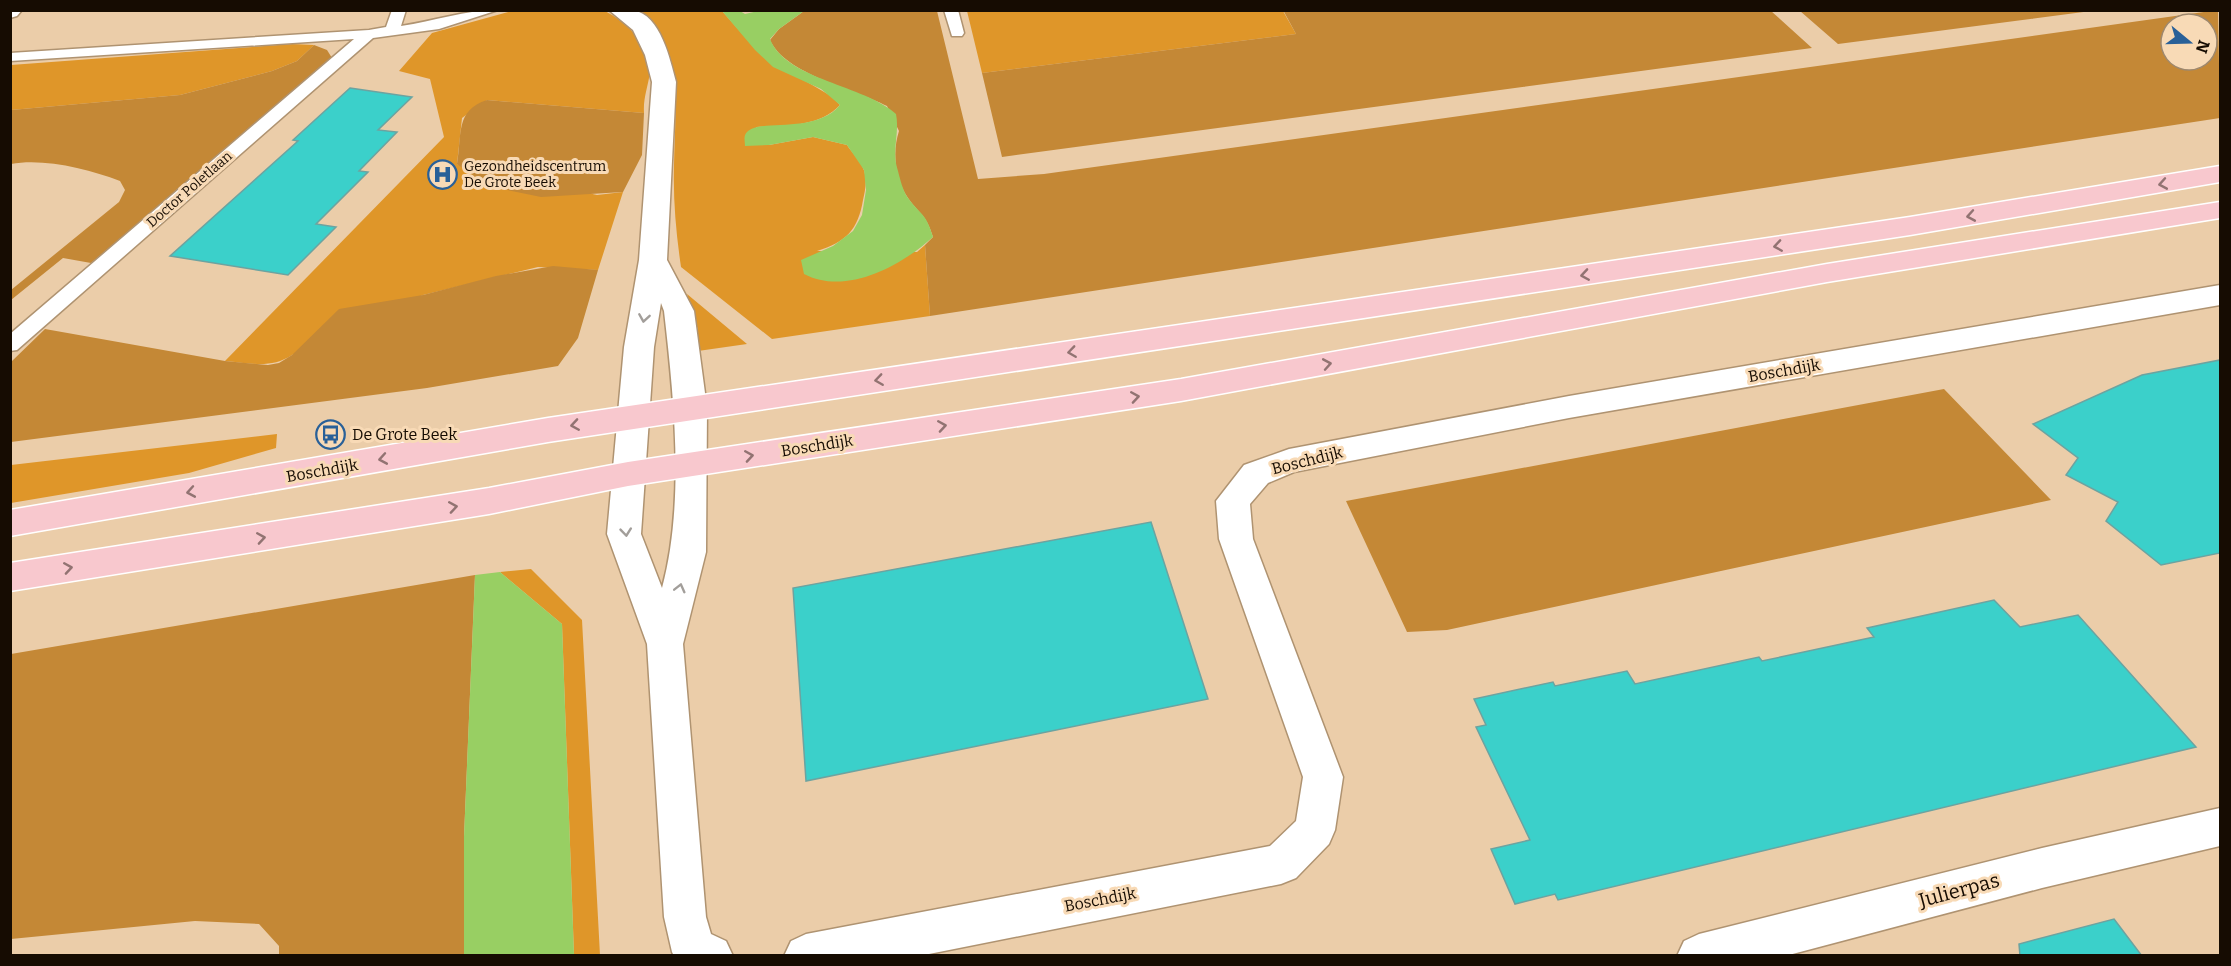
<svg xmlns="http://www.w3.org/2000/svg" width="2231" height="966" viewBox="0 0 2231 966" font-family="Bitter,serif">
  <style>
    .green { fill: #df9629 }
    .forest { fill: #c48836; fill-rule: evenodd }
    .water { fill: #98cf63 }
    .building { fill: #3bd0ca; stroke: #6ca3a0; stroke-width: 1.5 }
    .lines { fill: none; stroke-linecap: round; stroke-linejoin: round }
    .service-casing { stroke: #af9371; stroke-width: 3 }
    .pedestrian-casing { stroke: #af9371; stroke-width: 3 }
    .minor-casing { stroke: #af9371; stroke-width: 3 }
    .primary-casing { stroke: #fff; stroke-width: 3 }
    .service { fill: #fff; fill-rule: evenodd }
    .pedestrian { fill: #fff; fill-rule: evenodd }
    .minor { fill: #fff; fill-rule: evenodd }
    .primary { fill: #f8c8ce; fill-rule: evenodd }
    .oneway { stroke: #927372 }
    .oneway2 { stroke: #a29e9a }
    .labels { text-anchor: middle; stroke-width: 6; stroke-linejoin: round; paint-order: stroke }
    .far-poi-label { font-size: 14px; fill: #160c02; stroke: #f8dab6; text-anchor: start }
    .far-street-label { font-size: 14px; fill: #160c02; stroke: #f8dab6 }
    .street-label { font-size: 16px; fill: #160c02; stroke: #f8dab6 }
    .poi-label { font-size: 16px; fill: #160c02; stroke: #f8dab6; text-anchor: start }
    .near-street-label { font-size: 20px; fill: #160c02; stroke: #f8dab6 }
  </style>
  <rect width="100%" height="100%" fill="#ebcda9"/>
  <!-- green -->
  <path class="green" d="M 515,10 L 605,11 C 624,21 654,46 650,72 C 648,87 643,98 644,113 L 487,100 L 462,118 L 457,164 L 597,195 L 623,192 L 598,270 L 538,267 L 423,295 L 292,355 C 271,369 250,363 225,361 L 444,137 L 430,79 L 399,71 L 432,33 Z
    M 637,11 L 722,11 L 761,55 L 831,96 L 840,105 C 820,127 784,126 756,127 L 769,145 L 813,137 L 847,145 C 852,153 860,160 863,168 C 868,178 865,191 863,200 C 858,230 846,242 817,251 L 917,252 L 925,245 L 930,316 L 772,339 L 681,267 C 676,233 673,199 674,165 C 675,113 684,46 637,11 Z
    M 967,11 L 1283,11 L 1296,34 L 982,73 Z
    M 292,44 L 314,45 L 297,61 L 272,71 L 180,95 L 11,110 L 11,65 Z
    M 687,294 L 747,344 L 698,351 L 698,330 Z
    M 277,434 L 276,448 L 189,473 L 11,503 L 11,465 Z
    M 531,569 L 582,620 L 600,955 L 574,955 L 562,624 L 500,572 Z"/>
  <!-- forest -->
  <path class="forest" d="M 1283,10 L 1771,11 L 1812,48 L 1002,157 L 982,73 L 1296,34 Z
    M 2218,10 L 2220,118 L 930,316 L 925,245 L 933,237 C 926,214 921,216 908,198 C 895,179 892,152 899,131 L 887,106 C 854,89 785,74 770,40 L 779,29 L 804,11 L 937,11 L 978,179 L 1044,174 ZM 2171,24 L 2207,24 L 2207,60 L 2171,60 Z
    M 1800,11 L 2091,11 L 1838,44 Z
    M 314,45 L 327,50 L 332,58 L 323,74 L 91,263 L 63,258 L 11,300 L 11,290 L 119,202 L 125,190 L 120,181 C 88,169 44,158 11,164 L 11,110 L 180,95 L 272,71 L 297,61 Z
    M 487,100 L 644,113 L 642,155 L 623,192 L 541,197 L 488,186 L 457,164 C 462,135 455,110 487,100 Z
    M 553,266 L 598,270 L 578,338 L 558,366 L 427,388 L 11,442 L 11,362 L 45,329 L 225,361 L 268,365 L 279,363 L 292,355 L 339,309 L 423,295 L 496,276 Z
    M 1944,389 L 2051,500 L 1447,630 L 1407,632 L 1346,501 Z
    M 475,575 L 464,837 L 464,955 L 279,955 L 279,946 L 259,924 L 195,921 L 11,939 L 11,654 Z"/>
  <!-- water -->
  <path class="water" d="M 722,11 L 740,11 L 745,14 L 758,11 L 804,11 L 779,29 L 770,39 C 786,80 865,85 896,114 C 900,134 891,151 898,171 C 900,179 903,191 908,198 C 921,216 925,211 933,237 C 901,266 846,296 804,274 L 801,260 L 833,246 L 853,231 L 862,215 L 866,190 L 864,170 L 847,145 L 813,137 L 769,145 L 745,146 C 745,141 743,136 747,132 C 760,118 815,135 840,105 L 821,89 L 773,67 L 755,50 Z
    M 500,572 L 562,624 L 574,955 L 464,955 L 464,837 L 475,575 Z"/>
  <!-- building -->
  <path class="building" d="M 350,88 L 412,97 L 378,130 L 397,132 L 359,171 L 368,172 L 316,224 L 336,227 L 288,275 L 170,256 L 298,141 L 293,140 Z
    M 2220,360 L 2220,553 L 2161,565 L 2106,521 L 2118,502 L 2066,475 L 2078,458 L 2033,424 L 2142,375 Z
    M 1151,522 L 1208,699 L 806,781 L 793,588 Z
    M 1994,600 L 2020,627 L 2078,615 L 2196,747 L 1558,900 L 1555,894 L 1515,904 L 1491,849 L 1530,840 L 1476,727 L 1486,725 L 1474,699 L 1553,682 L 1555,686 L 1627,671 L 1635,684 L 1759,657 L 1762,661 L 1874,637 L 1867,628 Z
    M 2114,919 L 2142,956 L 2020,956 L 2019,944 Z"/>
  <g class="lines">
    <defs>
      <path id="service" d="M 392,10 L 406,10 L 401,26 C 434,21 465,10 498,10 L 439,29 L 373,38 L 17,350 L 10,351 L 10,334 L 354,39 L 10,61 L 10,53 L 369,30 L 386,27 Z
        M 944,10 L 958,10 L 964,33 L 962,36 L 952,36 Z"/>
      <path id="pedestrian" d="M 10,10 L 22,10 L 17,16 L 10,18 Z"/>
      <path id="minor" d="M 609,10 C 617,10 626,9 633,10 C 661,15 670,60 676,82 L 667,260 L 694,311 L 707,408 L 706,552 L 683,644 L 706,917 L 711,934 L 726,941 L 733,956 L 674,956 L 672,952 L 664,917 L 647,644 L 607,534 L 624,347 L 639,260 L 652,82 L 645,55 L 633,30 ZM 661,303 L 664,311 C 674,398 685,503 662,588 L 641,534 L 654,347 Z
        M 2220,285 L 2220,305 L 1569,418 L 1294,472 L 1268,483 L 1250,504 L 1253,539 L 1343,777 L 1335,830 L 1329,844 L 1296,878 L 1281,884 L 919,956 L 784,956 L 791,941 L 806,934 L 1270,846 L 1296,821 L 1303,777 L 1219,539 L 1216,501 L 1244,465 L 1289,449 L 1569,396 Z
        M 2220,808 L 2220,846 L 2042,888 L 1785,956 L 1677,956 L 1684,941 L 1699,934 L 2042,848 Z"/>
      <path id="primary" d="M 2220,166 L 2220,182 L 1910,235 L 548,442 L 10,536 L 10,510 L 548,418 L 1910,217 Z
        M 2220,202 L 2220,218 L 1827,282 L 1181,401 L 628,486 L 489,514 L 10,591 L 10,563 L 489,488 L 628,462 L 1181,379 L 1827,264 Z"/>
    </defs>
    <!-- service casing -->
    <use href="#service" class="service-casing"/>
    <!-- pedestrian casing -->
    <use href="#pedestrian" class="pedestrian-casing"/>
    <!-- minor casing -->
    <use href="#minor" class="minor-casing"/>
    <!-- primary casing -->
    <use href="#primary" class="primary-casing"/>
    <!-- service -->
    <use href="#service" class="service"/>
    <!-- pedestrian -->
    <use href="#pedestrian" class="pedestrian"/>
    <!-- minor -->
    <use href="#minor" class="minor"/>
    <!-- primary -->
    <use href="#primary" class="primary"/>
  </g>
  <!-- one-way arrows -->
  <defs><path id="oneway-chevron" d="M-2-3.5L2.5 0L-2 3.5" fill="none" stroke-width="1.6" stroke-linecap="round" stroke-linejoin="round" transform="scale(1.5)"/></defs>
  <g class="oneway">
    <use href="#oneway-chevron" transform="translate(2163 184) rotate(170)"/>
    <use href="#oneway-chevron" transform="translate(1971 216) rotate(170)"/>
    <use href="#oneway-chevron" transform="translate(1778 246) rotate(171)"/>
    <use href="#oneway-chevron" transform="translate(1585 275) rotate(171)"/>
    <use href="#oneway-chevron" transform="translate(1072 352) rotate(172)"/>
    <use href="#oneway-chevron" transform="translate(1327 364) rotate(-10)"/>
    <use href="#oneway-chevron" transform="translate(879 380) rotate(172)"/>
    <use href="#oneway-chevron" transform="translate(1135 397) rotate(-9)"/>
    <use href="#oneway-chevron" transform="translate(575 425) rotate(171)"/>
    <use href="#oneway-chevron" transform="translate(942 426) rotate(-9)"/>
    <use href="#oneway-chevron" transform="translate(749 456) rotate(-9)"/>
    <use href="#oneway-chevron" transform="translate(383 459) rotate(170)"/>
    <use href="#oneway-chevron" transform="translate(191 492) rotate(170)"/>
    <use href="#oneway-chevron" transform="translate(453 507) rotate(-9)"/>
    <use href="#oneway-chevron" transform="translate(261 538) rotate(-9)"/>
    <use href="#oneway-chevron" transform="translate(68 568) rotate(-9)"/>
  </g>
  <g class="oneway2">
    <use href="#oneway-chevron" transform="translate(644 318) rotate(99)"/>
    <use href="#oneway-chevron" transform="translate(626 532) rotate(84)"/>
    <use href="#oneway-chevron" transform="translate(680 588) rotate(-76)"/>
  </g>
  <!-- icons -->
  <defs>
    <symbol id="hospital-ring" viewBox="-11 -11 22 22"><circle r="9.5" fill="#f8dab6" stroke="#296098" stroke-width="1.5"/><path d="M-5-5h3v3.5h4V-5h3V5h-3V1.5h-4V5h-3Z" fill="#296098"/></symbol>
    <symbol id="bus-ring" viewBox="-11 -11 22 22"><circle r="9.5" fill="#f8dab6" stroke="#296098" stroke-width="1.5"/><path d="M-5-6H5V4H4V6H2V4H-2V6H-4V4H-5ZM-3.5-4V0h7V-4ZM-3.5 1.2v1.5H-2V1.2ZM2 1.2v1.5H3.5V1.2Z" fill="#296098"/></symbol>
  </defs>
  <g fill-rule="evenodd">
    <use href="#hospital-ring" x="426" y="158" width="33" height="33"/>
    <use href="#bus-ring" x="314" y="418" width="33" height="33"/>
  </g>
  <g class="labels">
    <!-- far-poi labels -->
    <g class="far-poi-label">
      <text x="464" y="171">Gezondheidscentrum<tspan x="464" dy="16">De Grote Beek</tspan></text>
    </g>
    <!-- far-street labels -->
    <g class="far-street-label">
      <text transform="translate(189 189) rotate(-41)" y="5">Doctor Poletlaan</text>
    </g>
    <!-- street labels -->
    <g class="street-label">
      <text transform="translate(1784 370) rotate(-10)" y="6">Boschdijk</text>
      <text transform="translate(817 445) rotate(-9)" y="6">Boschdijk</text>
      <text transform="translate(1307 460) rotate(-14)" y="6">Boschdijk</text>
      <text transform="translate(322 470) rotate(-10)" y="6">Boschdijk</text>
      <text transform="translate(1100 899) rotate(-11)" y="6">Boschdijk</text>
    </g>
    <!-- poi labels -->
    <g class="poi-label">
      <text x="352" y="440">De Grote Beek</text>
    </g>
    <!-- near-street labels -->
    <g class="near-street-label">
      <text transform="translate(1959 890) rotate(-15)" y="7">Julierpas</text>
    </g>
  </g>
  <!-- border -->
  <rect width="2231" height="966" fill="none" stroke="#160c02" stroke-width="24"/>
  <!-- north arrow -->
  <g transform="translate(2189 42) rotate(109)"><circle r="28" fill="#f8dab6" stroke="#9e886e" stroke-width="1.5"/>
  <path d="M0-4.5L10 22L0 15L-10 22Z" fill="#296098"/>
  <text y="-9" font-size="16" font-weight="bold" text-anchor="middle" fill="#160c02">N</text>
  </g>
</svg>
